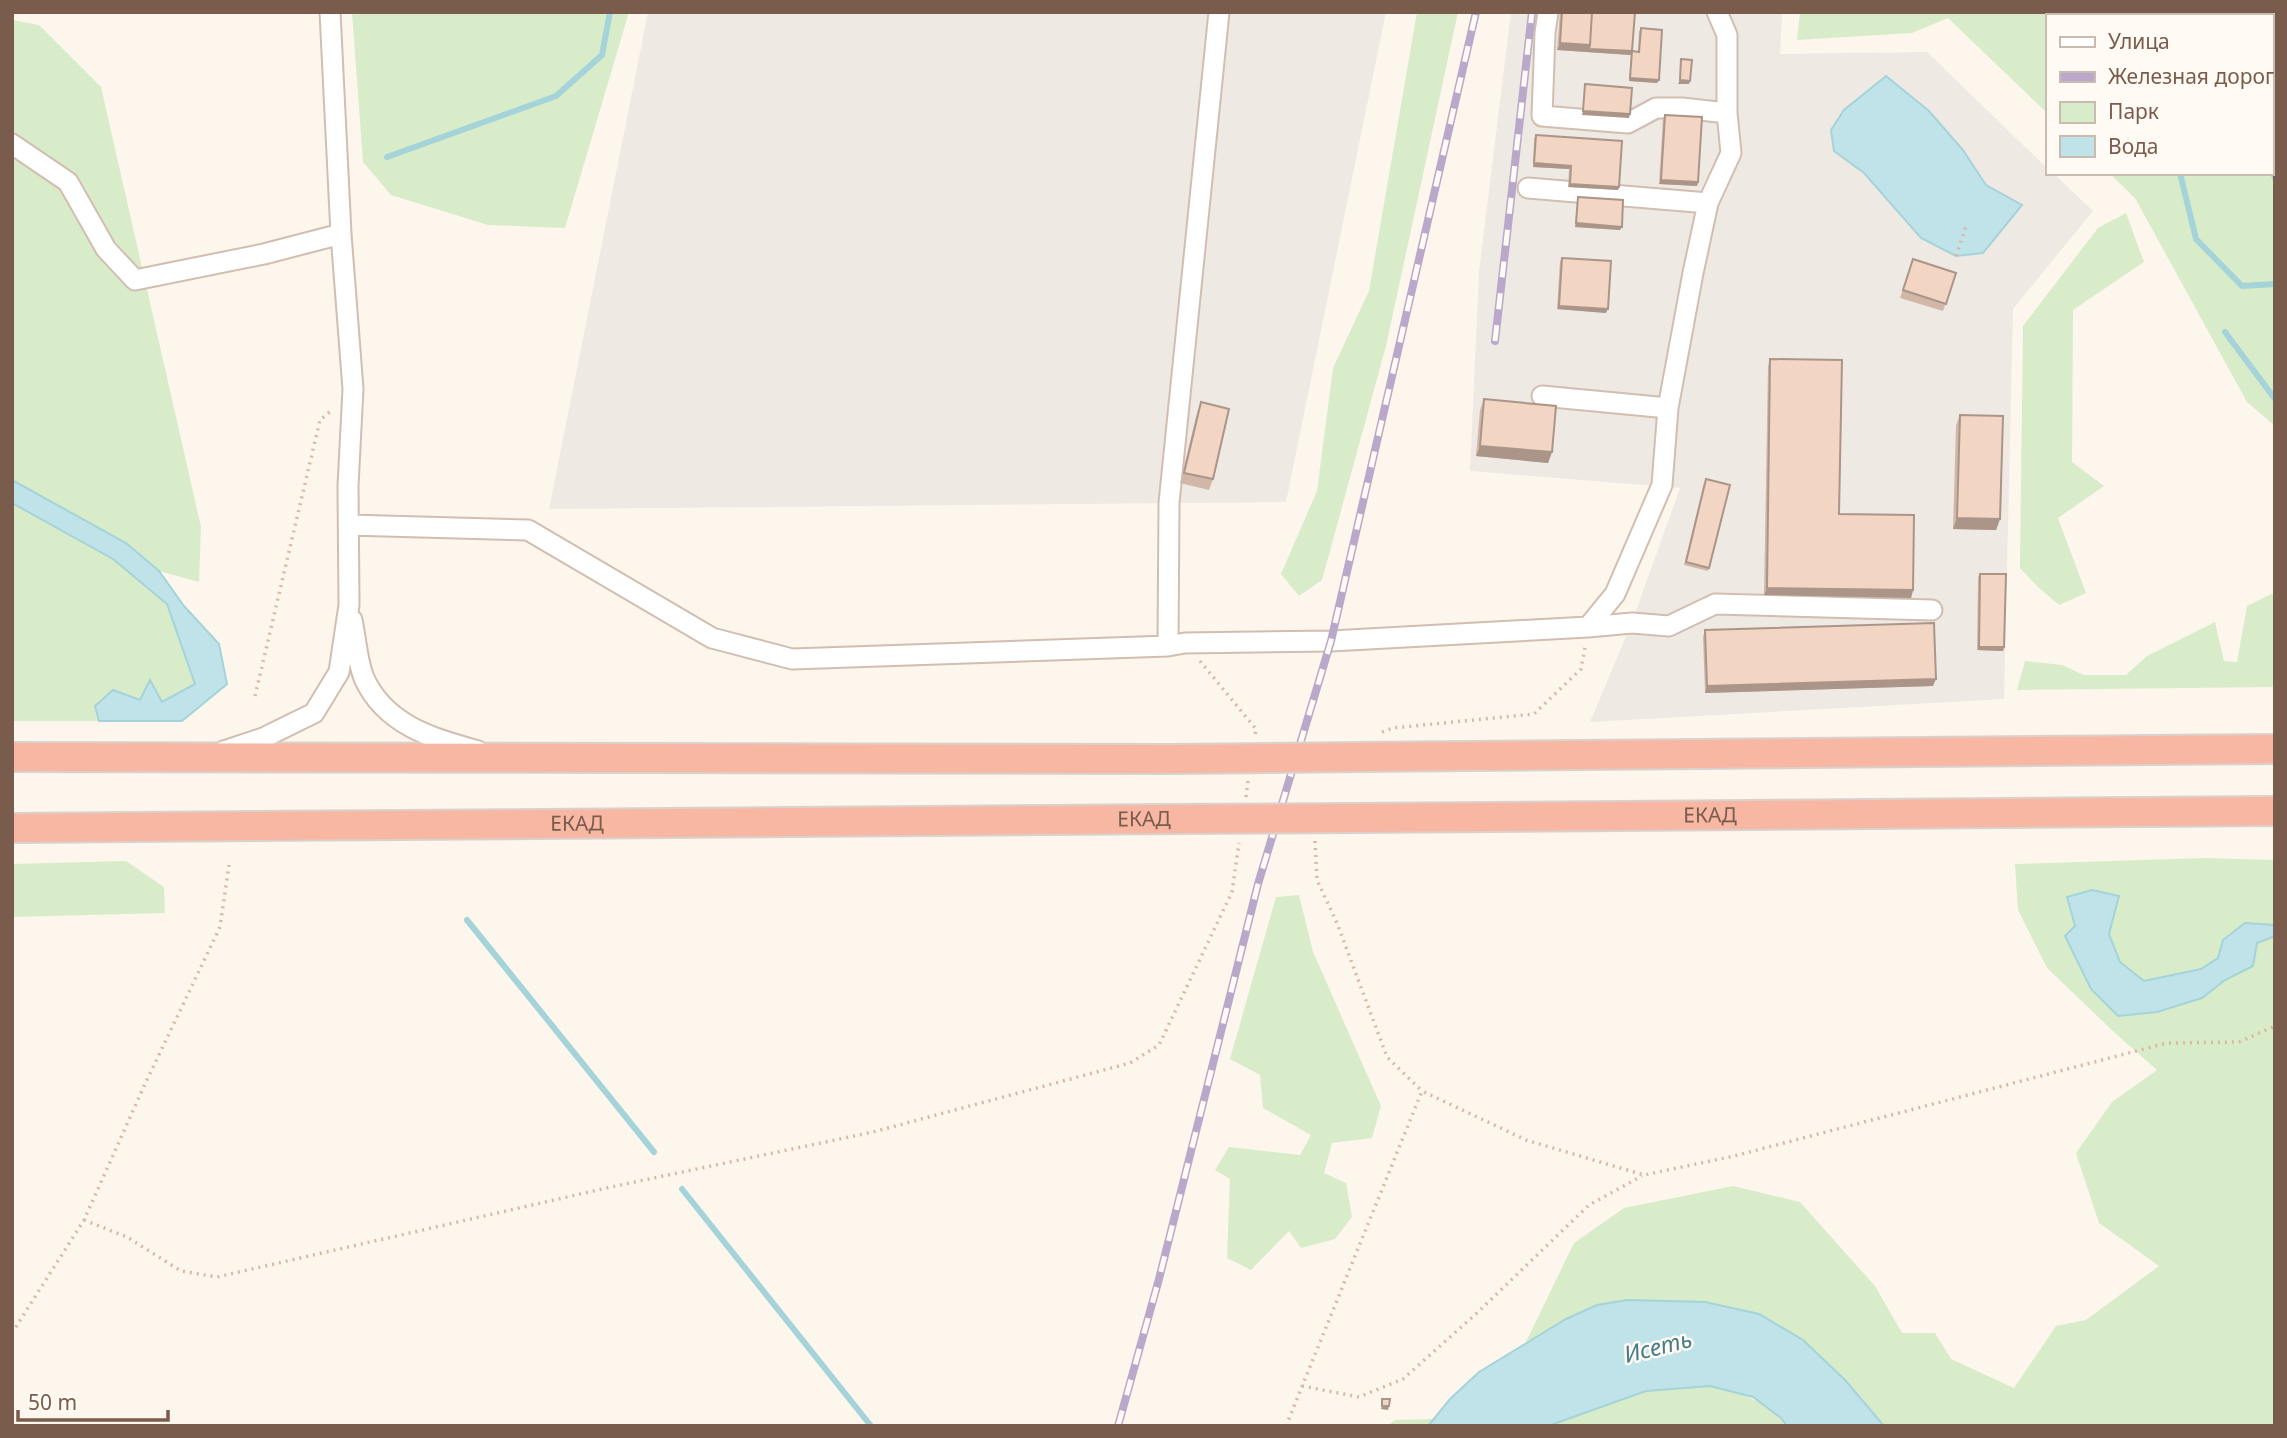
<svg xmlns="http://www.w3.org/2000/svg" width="2287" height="1438" viewBox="0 0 2287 1438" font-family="'Noto Sans',sans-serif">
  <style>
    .industrial { fill: #efe9e4 }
    .green { fill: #d8ecc9 }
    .water { fill: #bfe3e8; stroke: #a5d3da; stroke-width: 2 }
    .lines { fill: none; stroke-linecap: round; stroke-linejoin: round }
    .stream { stroke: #a5d3da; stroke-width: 6 }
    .minor-casing { stroke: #d1beb0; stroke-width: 23 }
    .highway-casing { stroke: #dad1cd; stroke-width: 32 }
    .path { stroke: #d9b8a5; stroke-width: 3.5; stroke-dasharray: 2 5; stroke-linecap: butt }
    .minor { stroke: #fff; stroke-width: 19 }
    .highway { stroke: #f7b7a3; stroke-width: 28 }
    .rail-casing { stroke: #b9a8c9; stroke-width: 8 }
    .rail { stroke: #fffaf3; stroke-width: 5; stroke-dasharray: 16; stroke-linecap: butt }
    .highway-bridge-casing { stroke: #dad1cd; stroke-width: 32; stroke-linecap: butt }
    .highway-bridge { stroke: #f7b7a3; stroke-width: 28 }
    .wall { fill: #d1b7a8 }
    .shaded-wall { fill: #aa9588 }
    .building { fill: #f3d5c3; stroke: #aa9588; stroke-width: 2 }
    .labels { text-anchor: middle; stroke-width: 5; stroke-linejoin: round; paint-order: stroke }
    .street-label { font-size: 21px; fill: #7a5c4d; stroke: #fffaf3 }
    .water-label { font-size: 23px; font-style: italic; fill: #437c86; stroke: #fffaf3 }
  </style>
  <rect width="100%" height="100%" fill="#fdf6ec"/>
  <!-- industrial -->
  <path class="industrial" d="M 648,12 L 1386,12 L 1286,502 L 549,509 Z
    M 1511,12 L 1782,12 L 1780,54 L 1927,52 L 2047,168 L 2047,173 L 2053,173 L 2093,211 L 2013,309 L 2004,699 L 1590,722 L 1632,622 L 1680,488 L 1470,471 L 1479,272 Z"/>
  <!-- green -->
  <path class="green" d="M 352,12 L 629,12 L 565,228 L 488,225 L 391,195 L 363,162 Z
    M 1417,12 L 1458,12 L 1386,346 L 1322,580 L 1299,596 L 1281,574 L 1317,491 L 1333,368 L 1369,291 Z
    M 1800,12 L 2254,12 L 2254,16 L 2047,16 L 2047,113 L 1948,18 L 1912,33 L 1797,40 Z
    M 12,20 L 39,25 L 101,87 L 201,527 L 199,582 L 159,571 L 126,543 L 12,480 Z
    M 2109,173 L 2271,173 L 2275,183 L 2275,426 L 2247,402 L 2135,198 Z
    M 2126,213 L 2144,262 L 2073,310 L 2072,462 L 2104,486 L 2058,518 L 2086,593 L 2059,605 L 2038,587 L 2020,568 L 2023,326 L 2098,228 Z
    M 12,503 L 113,559 L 167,604 L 195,684 L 162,702 L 150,680 L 140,700 L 96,706 L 99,721 L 12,721 Z
    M 2275,592 L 2275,687 L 2017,690 L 2025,661 L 2062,665 L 2084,675 L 2126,675 L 2147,656 L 2215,622 L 2224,661 L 2237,662 L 2247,606 Z
    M 2205,858 L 2275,860 L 2275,925 L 2267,924 L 2223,940 L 2218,958 L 2201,969 L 2144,981 L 2120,962 L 2109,934 L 2118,896 L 2092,890 L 2075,927 L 2091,989 L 2202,998 L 2225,980 L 2253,966 L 2257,943 L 2275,936 L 2275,1426 L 1884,1426 L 1845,1380 L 1803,1340 L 1524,1346 L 1574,1243 L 1624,1208 L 1733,1186 L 1800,1202 L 1875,1286 L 1902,1333 L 1935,1333 L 1951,1359 L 2014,1388 L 2056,1326 L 2086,1320 L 2159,1266 L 2099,1223 L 2076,1153 L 2112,1102 L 2157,1070 L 2116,1034 L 2047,968 L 2018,910 L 2015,864 Z
    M 126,861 L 164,887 L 165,913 L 12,917 L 12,864 Z
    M 1299,895 L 1313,952 L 1381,1106 L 1372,1138 L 1332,1143 L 1324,1173 L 1346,1183 L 1352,1217 L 1335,1239 L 1301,1248 L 1289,1231 L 1251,1270 L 1227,1258 L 1230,1179 L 1215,1170 L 1229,1147 L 1300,1155 L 1311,1135 L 1263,1108 L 1260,1075 L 1230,1059 L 1276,897 Z
    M 1710,1386 C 1741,1394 1766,1399 1787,1426 L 1548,1426 L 1646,1391 Z
    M 1434,1419 L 1428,1426 L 1387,1426 L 1395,1420 Z"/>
  <!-- water -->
  <path class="water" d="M 2254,12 L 2275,12 L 2275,183 L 2271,173 L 2271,16 L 2254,16 Z
    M 1886,76 L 1929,111 L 1963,150 L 1986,185 L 2022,205 L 1983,253 L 1956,256 L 1921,238 L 1864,173 L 1834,151 L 1831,130 L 1844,110 Z
    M 12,480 L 126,543 L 159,571 L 184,606 L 219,644 L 227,684 L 182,721 L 99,721 L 95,706 L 113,690 L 140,700 L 150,680 L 162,702 L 195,684 L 167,604 L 113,559 L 12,503 Z
    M 2092,890 L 2119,896 L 2109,934 L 2120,962 L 2144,981 L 2201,969 L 2218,958 L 2223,940 L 2245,923 L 2275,925 L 2275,936 L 2257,943 L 2253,966 L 2225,980 L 2202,998 L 2157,1012 L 2118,1016 L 2091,989 L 2065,936 L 2075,926 L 2067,897 Z
    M 1627,1300 L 1705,1302 L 1759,1314 L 1803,1340 L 1845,1380 L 1884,1426 L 1787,1426 L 1781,1418 L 1753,1397 L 1710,1386 L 1646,1391 L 1548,1426 L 1428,1426 L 1450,1399 L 1479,1372 L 1566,1319 L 1597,1305 Z"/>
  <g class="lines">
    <!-- stream -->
    <path class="stream" d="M 387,157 L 556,96 L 602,55 L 610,12
      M 2180,173 L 2196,239 L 2242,286 L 2275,284
      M 2225,332 L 2275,399
      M 467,920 L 654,1152
      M 682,1189 L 871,1426"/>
    <defs>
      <path id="minor" d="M 1548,12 L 1545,33 L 1542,116 L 1628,123 L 1656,108 L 1682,108 L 1727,113
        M 12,144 L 68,182 L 106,249 L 135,280 L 264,254 L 341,234
        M 1528,188 L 1708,203
        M 1542,396 L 1668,408
        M 349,525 L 528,530 L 712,638 L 792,659 L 1168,646 L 1185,643 L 1331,641 L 1588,627 L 1615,594 L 1662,485 L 1668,408 L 1693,273 L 1708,203 L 1731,153 L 1727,113 L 1727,35 L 1717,12
        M 352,620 C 356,638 357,661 364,678 C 385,725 432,738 478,751
        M 1588,627 L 1632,623 L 1669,626 L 1715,604 L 1932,610
        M 1168,646 L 1169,503 L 1219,12
        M 224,751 L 263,738 L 314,713 L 339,672 L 349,605 L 348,486 L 353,389 L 341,234 L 330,12"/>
      <g id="highway">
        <path d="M 12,757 L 1173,759"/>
        <path d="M 1358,757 L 2275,749"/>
        <path id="s1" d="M 1353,818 L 2275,811"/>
        <path id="s2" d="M 12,828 L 1172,819"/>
      </g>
    </defs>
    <!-- minor casing -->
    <use href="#minor" class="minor-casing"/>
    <!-- highway casing -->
    <use href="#highway" class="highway-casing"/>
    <!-- path -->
    <path class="path" d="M 1956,256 L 1966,226
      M 1200,661 L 1256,729 L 1255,735
      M 255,696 L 320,420 L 332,410
      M 1382,732 L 1393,728 L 1534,714 L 1581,669 L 1585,647
      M 1246,797 L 1248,781
      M 1315,841 L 1317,880 L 1337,923 L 1387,1057 L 1422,1091
      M 84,1220 L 127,1237 L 181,1271 L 217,1277 L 611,1187 L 873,1132 L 1130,1063 L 1159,1045 L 1232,892 L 1239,843
      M 12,1333 L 84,1220 L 145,1084 L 220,927 L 229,865
      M 1302,1386 L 1359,1397 L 1403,1379 L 1477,1313 L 1589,1205 L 1642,1176
      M 1286,1426 L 1422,1091 L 1526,1140 L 1644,1175 L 1734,1156 L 2167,1043 L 2239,1042 L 2275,1026"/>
    <!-- minor -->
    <use href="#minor" class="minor"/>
    <!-- highway -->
    <use href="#highway" class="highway"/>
    <defs>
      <path id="rail" d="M 1495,341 L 1532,12
        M 1118,1426 L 1159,1279 L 1258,884 L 1331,641 L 1476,12"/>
    </defs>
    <!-- rail casing -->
    <use href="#rail" class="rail-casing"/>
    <!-- rail -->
    <use href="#rail" class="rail"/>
    <defs>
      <path id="highway-bridge" d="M 1173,759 L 1358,757
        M 1172,819 L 1353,818"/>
    </defs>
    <!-- highway-bridge casing -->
    <use href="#highway-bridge" class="highway-bridge-casing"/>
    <!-- highway-bridge -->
    <use href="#highway-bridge" class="highway-bridge"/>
  </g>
  <!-- wall -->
  <path class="wall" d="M 1560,12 L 1635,12 L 1632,51 L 1638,52 L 1639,32 L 1641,28 L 1659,80 L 1657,83 L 1629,81 L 1631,55 L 1557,50 Z
    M 1665,115 L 1698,182 L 1697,186 L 1659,184 L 1663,118 Z
    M 1536,135 L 1619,187 L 1618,190 L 1568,187 L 1569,169 L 1533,167 L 1534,139 Z
    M 1578,197 L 1622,227 L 1620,230 L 1575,227 L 1577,201 Z
    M 1562,258 L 1606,313 L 1557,309 L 1560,261 Z
    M 1913,259 L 1956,273 L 1943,311 L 1900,298 Z
    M 1770,359 L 1839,514 L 1913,590 L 1911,598 L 1764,595 L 1768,366 Z
    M 1484,399 L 1552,452 L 1548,463 L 1476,456 L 1480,410 Z
    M 1201,402 L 1213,479 L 1209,490 L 1180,483 L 1197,413 Z
    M 1960,415 L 2000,519 L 1996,530 L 1953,529 L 1956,425 Z
    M 1704,483 L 1709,568 L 1708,571 L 1684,565 Z
    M 1980,574 L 2004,647 L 2003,651 L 1977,650 L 1978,577 Z
    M 1705,630 L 1933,686 L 1705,693 L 1703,637 Z"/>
  <!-- shaded-wall -->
  <path class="shaded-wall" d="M 1560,43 L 1590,45 L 1632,51 L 1631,55 L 1557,50 Z
    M 1630,78 L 1659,80 L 1657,83 L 1629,81 Z
    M 1680,80 L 1690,81 L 1689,84 L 1678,84 Z
    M 1583,111 L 1630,114 L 1629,118 L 1582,115 Z
    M 1534,163 L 1571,166 L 1569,169 L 1533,167 Z
    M 1661,180 L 1698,182 L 1697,186 L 1659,184 Z
    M 1570,184 L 1619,187 L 1618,190 L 1568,187 Z
    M 1576,223 L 1622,227 L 1620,230 L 1575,227 Z
    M 1559,306 L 1608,309 L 1606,313 L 1557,309 Z
    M 1480,446 L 1552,452 L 1548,463 L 1476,456 Z
    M 1957,518 L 2000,519 L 1996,530 L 1953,529 Z
    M 1767,588 L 1913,590 L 1911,598 L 1764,595 Z
    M 1979,647 L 2004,647 L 2003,651 L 1977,650 Z
    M 1936,679 L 1933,686 L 1705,693 L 1707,686 Z
    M 1382,1406 L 1389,1406 L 1388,1410 L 1381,1409 Z"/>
  <!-- building -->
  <path class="building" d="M 1562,12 L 1592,12 L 1590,45 L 1560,43 Z
    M 1592,12 L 1635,12 L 1632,51 L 1639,52 L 1641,28 L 1662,30 L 1659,80 L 1630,78 L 1632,51 L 1589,49 L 1590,45 Z
    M 1681,59 L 1692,60 L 1690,81 L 1680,80 Z
    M 1585,84 L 1632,88 L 1630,114 L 1583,111 Z
    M 1665,115 L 1702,117 L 1698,182 L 1661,180 Z
    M 1536,135 L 1622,141 L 1619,187 L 1570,184 L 1571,166 L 1534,163 Z
    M 1578,197 L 1623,200 L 1622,227 L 1576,223 Z
    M 1562,258 L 1611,261 L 1608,309 L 1559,306 Z
    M 1913,259 L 1956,273 L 1946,304 L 1903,290 Z
    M 1770,359 L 1842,360 L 1839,514 L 1914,515 L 1913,590 L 1767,588 Z
    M 1484,399 L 1556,406 L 1552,452 L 1480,446 Z
    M 1201,402 L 1229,409 L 1213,479 L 1184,473 Z
    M 1960,415 L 2003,416 L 2000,519 L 1957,518 Z
    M 1706,479 L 1730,485 L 1709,568 L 1686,562 Z
    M 1980,574 L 2006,574 L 2004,647 L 1979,647 Z
    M 1934,623 L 1936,679 L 1707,686 L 1705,630 Z
    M 1382,1399 L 1390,1399 L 1389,1406 L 1382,1406 Z"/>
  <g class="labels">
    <!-- street labels -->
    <g class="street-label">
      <text dy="7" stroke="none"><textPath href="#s1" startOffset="357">ЕКАД</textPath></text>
      <text dy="7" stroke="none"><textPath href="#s2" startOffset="1132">ЕКАД</textPath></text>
      <text dy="7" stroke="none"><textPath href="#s2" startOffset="565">ЕКАД</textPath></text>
    </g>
    <!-- water labels -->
    <g class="water-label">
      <text transform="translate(1658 1347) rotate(-14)" y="8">Исеть</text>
    </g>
  </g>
  <!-- border -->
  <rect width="2287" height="1438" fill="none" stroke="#7a5c4d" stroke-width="28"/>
  <!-- legend -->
  <rect x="2046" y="14" width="228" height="161" fill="#fffaf3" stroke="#cabbb1" stroke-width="2"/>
  <rect x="2060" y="37" width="35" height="10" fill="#ffffff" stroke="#cabbb1" stroke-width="2"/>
  <text x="2108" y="49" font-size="21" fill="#7a5c4d">Улица</text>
  <rect x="2060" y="72" width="35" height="10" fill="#b9a8c9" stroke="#cabbb1" stroke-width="2"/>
  <text x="2108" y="84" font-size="21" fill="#7a5c4d">Железная дорога</text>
  <rect x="2060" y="102" width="35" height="21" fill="#d8ecc9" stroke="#cabbb1" stroke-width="2"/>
  <text x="2108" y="119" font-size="21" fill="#7a5c4d">Парк</text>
  <rect x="2060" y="136" width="35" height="21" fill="#bfe3e8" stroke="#cabbb1" stroke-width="2"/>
  <text x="2108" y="154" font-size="21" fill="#7a5c4d">Вода</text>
  <!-- scale -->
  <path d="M18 1410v10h150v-10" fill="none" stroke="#7a5c4d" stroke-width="3.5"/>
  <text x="28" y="1410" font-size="21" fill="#7a5c4d" stroke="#fffaf3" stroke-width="5" paint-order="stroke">50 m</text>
</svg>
